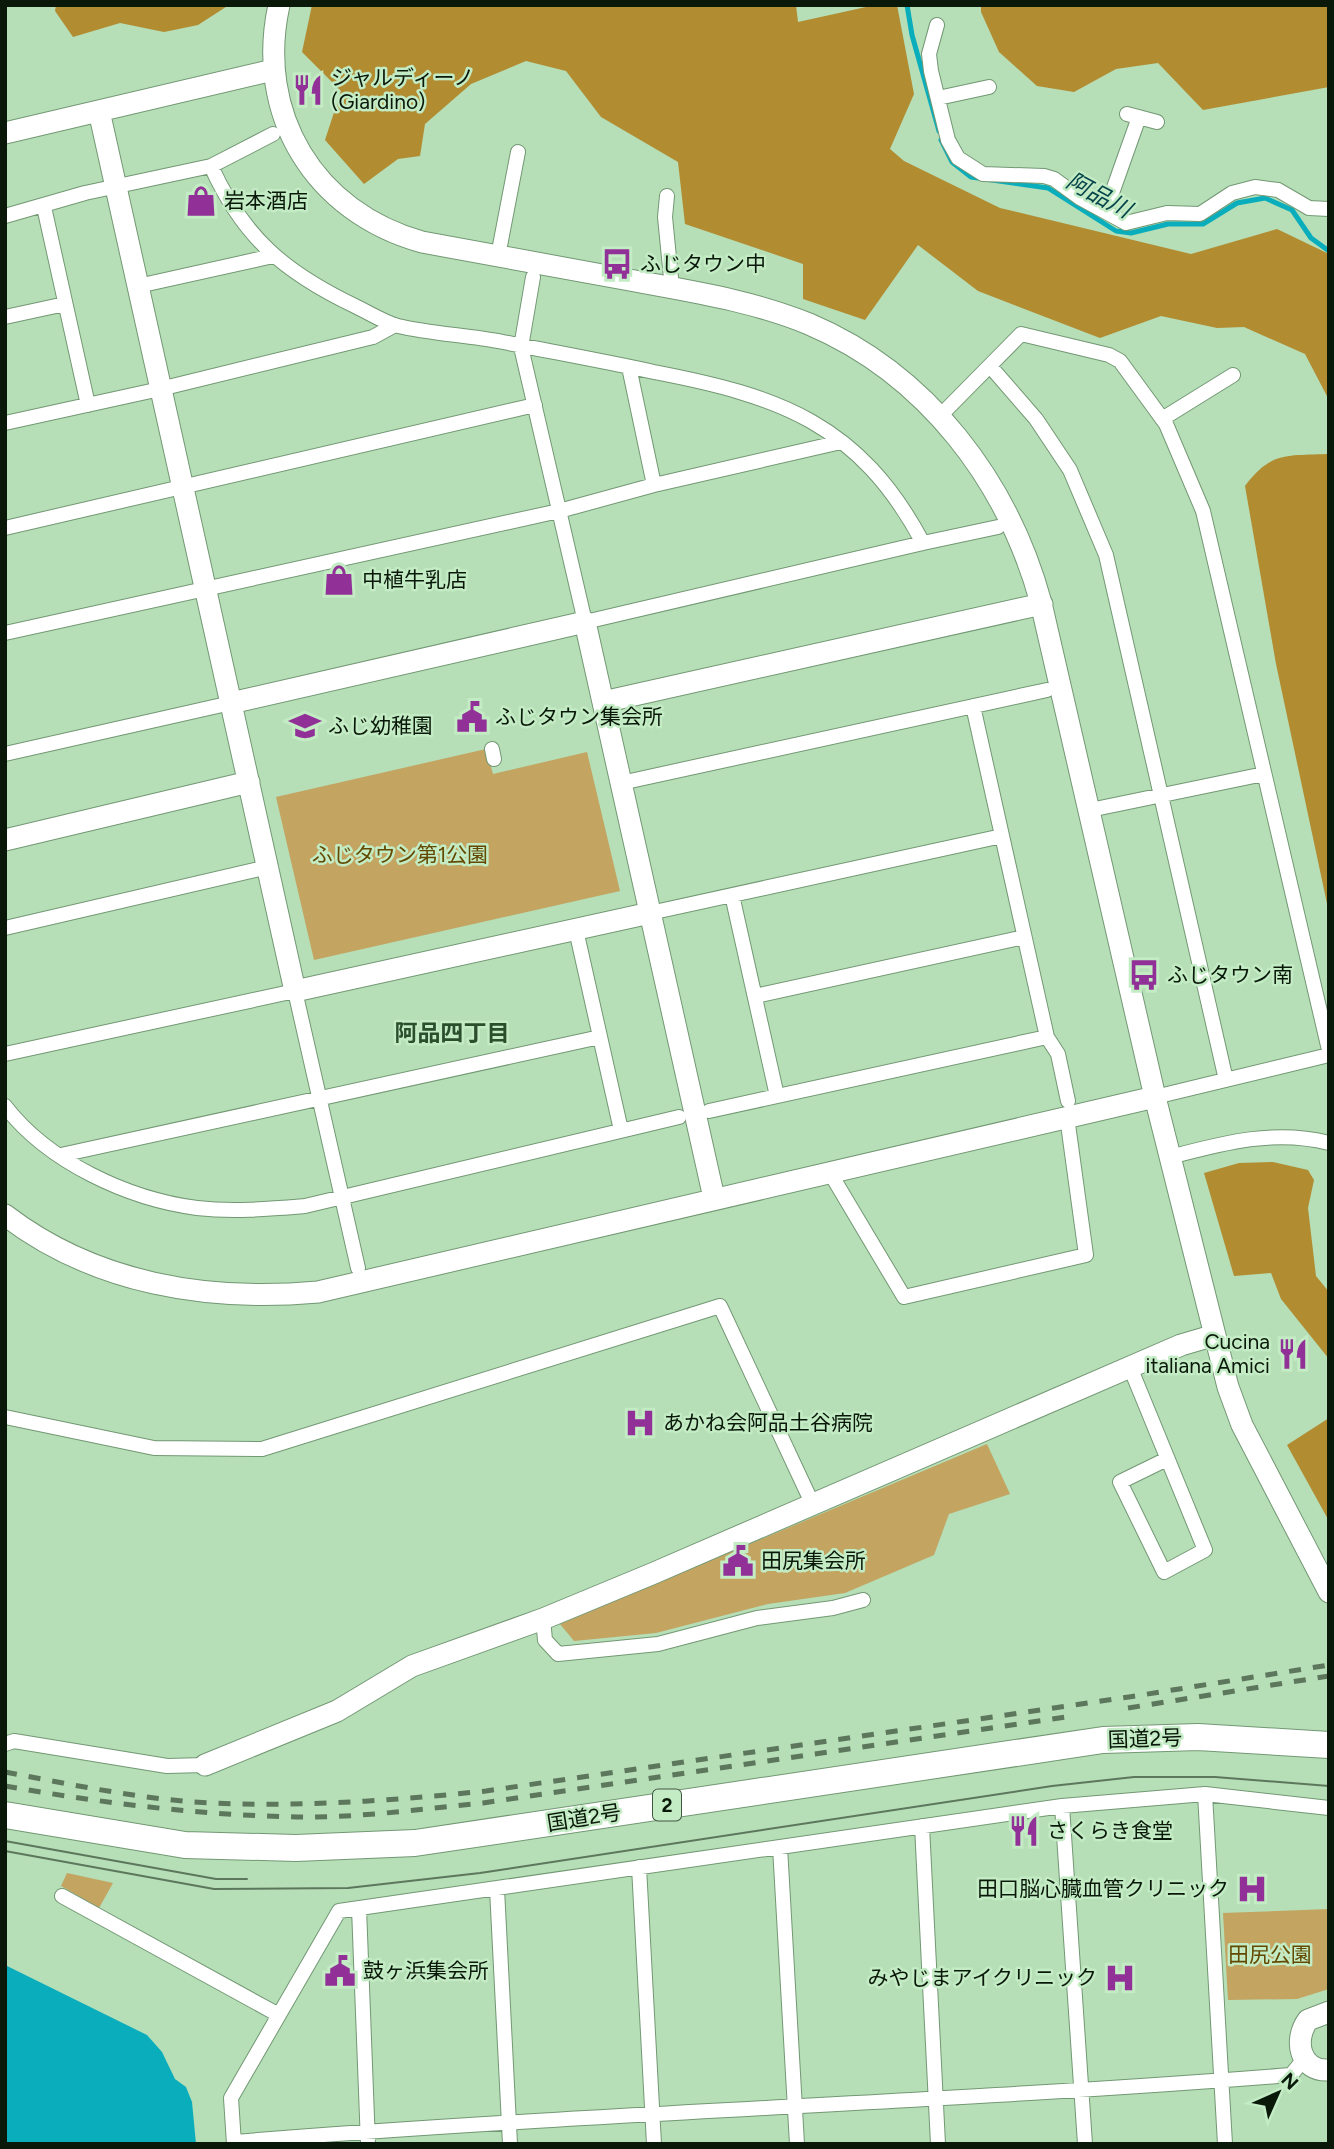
<svg xmlns="http://www.w3.org/2000/svg" width="1334" height="2149" viewBox="0 0 1334 2149" font-family="Figtree,'Noto Sans JP',sans-serif">
  <style>
    .green { fill: #c3a461 }
    .forest { fill: #b28c31 }
    .water { fill: #0aadbb }
    .lines { fill: none; stroke-linecap: round; stroke-linejoin: round }
    .stream { stroke: #0aadbb; stroke-width: 5 }
    .street-casing { stroke: #739874; stroke-width: 16 }
    .secondary-casing { stroke: #739874; stroke-width: 23 }
    .highway-casing { stroke: #739874; stroke-width: 28 }
    .street { stroke: #fff; stroke-width: 14 }
    .secondary { stroke: #fff; stroke-width: 21 }
    .highway { stroke: #fff; stroke-width: 26 }
    .tram { stroke: #5d775d; stroke-width: 2 }
    .rail { stroke: #5d775d; stroke-width: 5; stroke-dasharray: 12 12; stroke-linecap: butt }
    .labels { text-anchor: middle; stroke-width: 5; stroke-linejoin: round; paint-order: stroke }
    .shield { fill: #c3ebc4; stroke: #425742; stroke-width: 2 }
    .shield-label { font-size: 19px; font-weight: bold; fill: #0a180a }
    .poi-label { font-size: 21px; fill: #0a180a; stroke: #c3ebc4; text-anchor: start }
    .park-label { font-size: 21px; fill: #634900; stroke: #c3ebc4 }
    .street-label { font-size: 21px; fill: #0a180a; stroke: #c3ebc4 }
    .water-label { font-size: 23px; font-style: italic; fill: #05444a; stroke: #c3ebc4 }
    .neighbourhood-label { font-size: 23px; font-weight: bold; fill: #2b4e2d; stroke: #c3ebc4 }
  </style>
  <rect width="100%" height="100%" fill="#b6deb7"/>
  <!-- green -->
  <path class="green" d="M 486,749 L 493,774 L 587,752 L 620,891 L 314,960 L 276,797 Z
    M 987,1444 L 1010,1494 L 949,1514 L 934,1555 L 845,1593 L 768,1604 L 656,1633 L 574,1641 L 560,1624 Z
    M 67,1873 L 113,1883 L 99,1908 L 61,1886 Z
    M 1329,1909 L 1329,1989 L 1297,1999 L 1228,2000 L 1223,1913 Z"/>
  <!-- forest -->
  <path class="forest" d="M 56,5 L 229,5 L 198,25 L 164,32 L 120,23 L 73,37 L 55,11 Z
    M 312,5 L 796,5 L 798,22 L 875,5 L 897,5 L 914,94 L 890,149 L 904,161 L 1000,208 L 1191,254 L 1277,229 L 1329,254 L 1329,400 L 1305,354 L 1244,327 L 1217,328 L 1161,316 L 1100,338 L 978,291 L 918,245 L 865,320 L 803,299 L 803,264 L 685,224 L 678,162 L 601,117 L 566,71 L 526,61 L 471,84 L 425,124 L 420,156 L 398,159 L 364,184 L 325,140 L 341,91 L 302,52 Z
    M 981,5 L 1329,5 L 1329,87 L 1203,110 L 1158,63 L 1116,69 L 1074,92 L 1037,86 L 999,52 L 981,12 Z
    M 1329,439 L 1329,913 L 1276,664 L 1245,486 C 1271,451 1287,456 1327,454 Z
    M 1273,1162 L 1308,1170 L 1314,1180 L 1308,1208 L 1316,1276 L 1329,1292 L 1329,1359 L 1281,1299 L 1271,1273 L 1234,1276 L 1204,1173 L 1239,1163 Z
    M 1329,1418 L 1329,1521 L 1287,1445 Z"/>
  <!-- water -->
  <path class="water" d="M 5,1965 L 147,2035 L 162,2052 L 175,2079 L 186,2087 L 192,2102 L 196,2144 L 5,2144 Z"/>
  <g class="lines">
    <!-- stream -->
    <path class="stream" d="M 907,5 L 912,35 L 939,131
      M 941,140 L 952,162 L 971,177 L 1048,188 L 1116,231 L 1131,233 L 1168,224 L 1203,224 L 1237,203 L 1265,198 L 1292,210 L 1311,238 L 1329,251"/>
    <defs>
      <path id="street" d="M 937,25 L 929,54 L 931,71 L 948,140 L 958,158 L 983,174 L 1044,176 L 1054,179 L 1080,198 L 1126,223 L 1167,213 L 1200,214 L 1232,193 L 1255,187 L 1278,190 L 1309,208 L 1329,209
        M 938,98 L 989,87
        M 1127,114 L 1157,122
        M 211,166 C 243,237 284,272 355,306 C 368,312 383,322 398,326 C 432,334 468,335 503,342 C 553,352 603,361 654,372 C 779,396 859,423 923,543 L 585,622 L 521,347 L 533,277
        M 667,196 L 665,217 L 672,288
        M 44,207 L 88,405
        M 1106,210 L 1139,117
        M 5,216 L 85,193 L 211,166 L 273,134
        M 498,256 L 518,152
        M 138,286 L 273,256
        M 5,317 L 65,304
        M 990,366 L 1036,419 L 1070,470 L 1106,555 L 1226,1080
        M 629,367 L 654,485
        M 940,416 L 1021,334 L 1109,355 L 1120,361 L 1166,424 L 1203,511 L 1329,1050
        M 1162,419 L 1233,375
        M 5,423 L 160,389 L 373,337 L 395,325
        M 5,528 L 535,405
        M 923,543 L 998,527
        M 5,633 L 559,511 L 654,485 L 841,442
        M 973,706 L 1047,1037 L 1058,1054 L 1068,1101
        M 492,749 L 494,759
        M 5,754 L 231,703
        M 621,783 L 1047,690
        M 1090,810 L 1264,774
        M 732,895 L 777,1096
        M 650,913 L 1002,836
        M 5,928 L 268,867
        M 576,930 L 621,1130
        M 755,996 L 1024,937
        M 5,1054 L 295,991 L 358,1268
        M 1155,1097 L 1329,1055
        M 5,1106 C 48,1162 128,1199 197,1208 C 233,1212 268,1209 305,1206 L 679,1117
        M 709,1111 L 1047,1037
        M 61,1155 L 600,1037
        M 1170,1157 C 1223,1143 1274,1129 1329,1143
        M 829,1171 L 904,1297 L 1086,1255 L 1067,1117
        M 1130,1367 L 1205,1550 L 1164,1572 L 1120,1482 L 1167,1459
        M 5,1417 L 154,1448 L 262,1449 L 720,1306 L 813,1505
        M 543,1619 L 545,1640 L 558,1654 L 658,1644 L 757,1618 L 833,1608 L 863,1600
        M 5,1744 L 14,1741 L 167,1766 L 205,1765
        M 1205,1794 L 1225,2144
        M 1062,1806 L 1085,2144
        M 922,1826 L 938,2144
        M 780,1847 L 797,2144
        M 639,1867 L 654,2144
        M 497,1889 L 510,2144
        M 62,1896 L 277,2014
        M 359,1908 L 368,2144
        M 234,2142 C 586,2113 939,2103 1291,2075 L 1304,2059
        M 234,2144 L 231,2098 L 339,1911 L 1062,1806 L 1205,1794 L 1329,1808"/>
      <path id="secondary" d="M 279,5 C 255,114 314,212 422,242 C 493,255 564,268 635,281 C 694,292 753,301 809,324 C 927,374 1008,482 1041,603 L 1155,1097 L 1228,1387 L 1242,1425 L 1329,1592
        M 99,111 L 295,991 L 650,913
        M 5,133 L 273,70
        M 603,702 L 1042,604
        M 231,703 L 585,622 L 714,1198
        M 5,840 L 249,782
        M 5,1215 C 95,1284 208,1302 318,1292 L 1155,1097
        M 205,1765 L 337,1711 L 412,1666 L 543,1619 L 654,1573 L 1181,1345 L 1215,1335
        M 1329,2012 L 1308,2020 C 1293,2040 1300,2072 1329,2070"/>
      <path id="highway" d="M 5,1815 L 185,1845 L 296,1848 L 415,1843 L 1103,1740 L 1198,1737 L 1329,1745"/>
    </defs>
    <!-- street casing -->
    <use href="#street" class="street-casing"/>
    <!-- secondary casing -->
    <use href="#secondary" class="secondary-casing"/>
    <!-- highway casing -->
    <use href="#highway" class="highway-casing"/>
    <!-- street -->
    <use href="#street" class="street"/>
    <!-- secondary -->
    <use href="#secondary" class="secondary"/>
    <!-- highway -->
    <use href="#highway" class="highway"/>
    <!-- tram -->
    <path class="tram" d="M 5,1841 L 216,1879 L 247,1879
      M 5,1851 L 214,1889 L 348,1888 L 480,1873 L 1052,1786 L 1134,1777 L 1215,1777 L 1329,1786"/>
    <!-- rail -->
    <path class="rail" d="M 1128,1708 L 1329,1676
      M 5,1772 C 68,1784 131,1797 194,1802 C 292,1808 389,1801 486,1791 L 1129,1697 L 1329,1665
      M 5,1786 C 102,1803 198,1815 297,1817 C 358,1818 421,1809 483,1803 L 1073,1716"/>
  </g>
  <!-- icons -->
  <defs>
    <symbol id="restaurant-bare" viewBox="-9 -9 18 18"><path d="M-5-6h1v4h1v-4h1v4h1v-4h1v5L-1.5 .5V6h-2V.5L-5-1ZM5-6V6H3V1.5H1.5Q1.5-4 5-6Z" fill="#913097" stroke="#c3ebc4" stroke-width="2.5" paint-order="stroke"/></symbol>
    <symbol id="shop-bare" viewBox="-9 -9 18 18"><path d="M-5-2.5h2.3a2.7 3.5 0 0 1 5.4 0H5L5.5 6h-11ZM-1.5-2.5h3a1.5 2.3 0 0 0-3 0Z" fill="#913097" stroke="#c3ebc4" stroke-width="2.5" paint-order="stroke"/></symbol>
    <symbol id="bus-bare" viewBox="-9 -9 18 18"><path d="M-5-6H5V4H4V6H2V4H-2V6H-4V4H-5ZM-3.5-4V0h7V-4ZM-3.5 1.2v1.5H-2V1.2ZM2 1.2v1.5H3.5V1.2Z" fill="#913097" stroke="#c3ebc4" stroke-width="2.5" paint-order="stroke"/></symbol>
    <symbol id="civic-bare" viewBox="-9 -9 18 18"><path d="M-.6-6.5H3V-4.5H.6V-3L4-1V1h2V6H-6V1h2V-1L-.6-3ZM-1.2 2.5V6h2.4V2.5Z" fill="#913097" stroke="#c3ebc4" stroke-width="2.5" paint-order="stroke"/></symbol>
    <symbol id="school-bare" viewBox="-9 -9 18 18"><path d="M0-5L7-2L0 1L-7-2ZM-4 1L0 2.5L4 1V4Q0 6-4 4Z" fill="#913097" stroke="#c3ebc4" stroke-width="2.5" paint-order="stroke"/></symbol>
    <symbol id="hospital-bare" viewBox="-9 -9 18 18"><path d="M-5-5h3v3.5h4V-5h3V5h-3V1.5h-4V5h-3Z" fill="#913097" stroke="#c3ebc4" stroke-width="2.5" paint-order="stroke"/></symbol>
  </defs>
  <g fill-rule="evenodd">
    <use href="#restaurant-bare" x="286" y="68" width="44" height="44"/>
    <use href="#shop-bare" x="179" y="179" width="44" height="44"/>
    <use href="#bus-bare" x="595" y="242" width="44" height="44"/>
    <use href="#shop-bare" x="317" y="558" width="44" height="44"/>
    <use href="#civic-bare" x="450" y="695" width="44" height="44"/>
    <use href="#school-bare" x="283" y="704" width="44" height="44"/>
    <use href="#bus-bare" x="1122" y="953" width="44" height="44"/>
    <use href="#restaurant-bare" x="1271" y="1332" width="44" height="44"/>
    <use href="#hospital-bare" x="618" y="1401" width="44" height="44"/>
    <use href="#civic-bare" x="716" y="1539" width="44" height="44"/>
    <use href="#restaurant-bare" x="1002" y="1809" width="44" height="44"/>
    <use href="#hospital-bare" x="1230" y="1867" width="44" height="44"/>
    <use href="#civic-bare" x="318" y="1949" width="44" height="44"/>
    <use href="#hospital-bare" x="1098" y="1956" width="44" height="44"/>
  </g>
  <g class="labels">
    <!-- shield labels -->
    <rect class="shield" x="653" y="1789.5" width="28" height="31" rx="5"/>
    <g class="shield-label">
      <text x="667" y="1812">2</text>
    </g>
    <!-- poi labels -->
    <g class="poi-label">
      <text x="331" y="85">ジャルディーノ<tspan x="331" dy="24">(Giardino)</tspan></text>
      <text x="224" y="208">岩本酒店</text>
      <text x="640" y="271">ふじタウン中</text>
      <text x="362" y="587">中植牛乳店</text>
      <text x="495" y="724">ふじタウン集会所</text>
      <text x="328" y="733">ふじ幼稚園</text>
      <text x="1167" y="982">ふじタウン南</text>
      <text x="1270" y="1349" text-anchor="end">Cucina<tspan x="1270" dy="24">italiana Amici</tspan></text>
      <text x="663" y="1430">あかね会阿品土谷病院</text>
      <text x="761" y="1568">田尻集会所</text>
      <text x="1047" y="1838">さくらき食堂</text>
      <text x="1229" y="1896" text-anchor="end">田口脳心臓血管クリニック</text>
      <text x="363" y="1978">鼓ヶ浜集会所</text>
      <text x="1097" y="1985" text-anchor="end">みやじまアイクリニック</text>
    </g>
    <!-- park labels -->
    <g class="park-label">
      <text x="400" y="862">ふじタウン第1公園</text>
      <text x="1270" y="1962">田尻公園</text>
    </g>
    <!-- street labels -->
    <g class="street-label">
      <text transform="translate(1145 1739) rotate(-2)" y="7">国道2号</text>
      <text transform="translate(584 1818) rotate(-9)" y="7">国道2号</text>
    </g>
    <!-- water labels -->
    <g class="water-label">
      <text transform="translate(1099 195) rotate(28)" y="8">阿品川</text>
    </g>
    <!-- neighbourhood labels -->
    <g class="neighbourhood-label">
      <text x="452" y="1041">阿品四丁目</text>
    </g>
  </g>
  <!-- border -->
  <rect width="1334" height="2149" fill="none" stroke="#0a180a" stroke-width="14"/>
  <!-- north arrow -->
  <g transform="translate(1278 2093) rotate(45)" stroke="#c3ebc4" stroke-width="5" paint-order="stroke">
  <path d="M0-5L12 26L0 18L-12 26Z" fill="#0a180a"/>
  <text y="-10" font-size="19" font-weight="bold" text-anchor="middle" fill="#0a180a">N</text>
  </g>
</svg>
